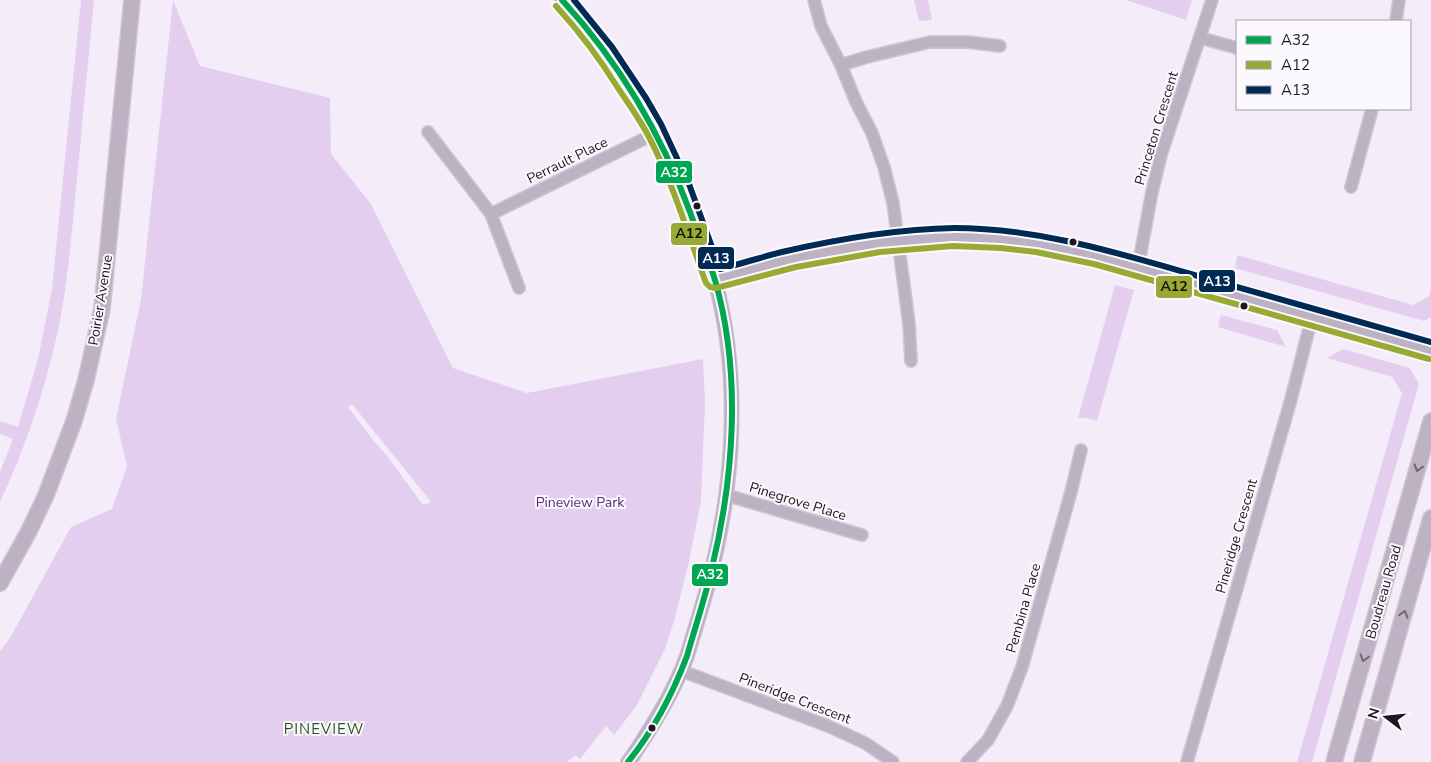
<svg xmlns="http://www.w3.org/2000/svg" width="1431" height="762" viewBox="0 0 1431 762" font-family="'Nunito Sans',sans-serif">
  <style>
    .green { fill: #e4cef0; fill-rule: evenodd }
    .lines { fill: none; stroke-linecap: round; stroke-linejoin: round }
    .minor-casing { stroke: #cdc7d1; stroke-width: 14 }
    .tertiary-casing { stroke: #cdc7d1; stroke-width: 16 }
    .secondary-casing { stroke: #cdc7d1; stroke-width: 18 }
    .minor { stroke: #bdb2c3; stroke-width: 11 }
    .tertiary { stroke: #bdb2c3; stroke-width: 14 }
    .secondary { stroke: #bdb1c3; stroke-width: 15 }
    .bus-1-casing { stroke: #fcf9fe; stroke-width: 10 }
    .bus-2-casing { stroke: #fcf9fe; stroke-width: 10 }
    .bus-3-casing { stroke: #fcf9fe; stroke-width: 10 }
    .bus-1 { stroke: #00a651; stroke-width: 6 }
    .bus-2 { stroke: #99aa34; stroke-width: 6 }
    .bus-3 { stroke: #002a54; stroke-width: 6 }
    .oneway { stroke: #6d6472 }
    .bus-dot { fill: #1d1820; stroke: #fcf9fe; stroke-width: 2 }
    .labels { text-anchor: middle; stroke-width: 4; stroke-linejoin: round; paint-order: stroke }
    .street-label { font-size: 14px; fill: #1d1820; stroke: #fcf9fe }
    .park-label { font-size: 14px; fill: #5d2876; stroke: #fcf9fe }
    .neighbourhood-label { font-size: 15px; letter-spacing: 1px; fill: #28561d; stroke: #fcf9fe }
    .line-badge { stroke: #fcf9fe; stroke-width: 2 }
    .badge-label { font-size: 14px; text-anchor: middle; font-weight: bold; fill: #fff }
    .pale-badge-label { font-size: 14px; text-anchor: middle; font-weight: bold; fill: #111 }
  </style>
  <rect width="100%" height="100%" fill="#f4edf9"/>
  <!-- green -->
  <path class="green" d="M 81,0 L 94,0 C 88,63 82,126 76,189 C 71,241 67,293 55,344 C 42,398 24,451 0,502 L 0,472 L 13,439 L 0,434 L 0,421 L 18,427 L 38,359 L 52,289 Z
    M 173,0 L 200,66 L 330,98 L 331,154 L 371,204 L 453,368 L 527,393 L 703,359 L 705,403 L 701,501 L 690,557 L 675,618 L 665,649 L 637,705 L 614,735 L 606,726 L 580,759 L 576,755 L 567,762 L 0,762 L 0,651 L 10,638 L 71,527 L 112,509 L 127,466 L 116,419 L 141,299 ZM 352,404 L 427,497 L 431,502 L 423,505 L 388,457 L 373,440 L 348,407 Z
    M 914,0 L 928,0 L 932,20 L 919,21 Z
    M 1126,0 L 1192,0 L 1186,20 Z
    M 1237,255 L 1413,305 L 1429,296 L 1431,288 L 1431,317 L 1424,321 L 1235,268 Z
    M 1115,285 L 1134,290 L 1097,421 L 1087,418 L 1078,418 Z
    M 1221,315 L 1277,330 L 1286,347 L 1218,327 Z
    M 1343,349 L 1410,368 L 1419,384 L 1312,762 L 1297,762 L 1402,393 L 1392,377 L 1327,358 Z"/>
  <g class="lines">
    <defs>
      <path id="minor" d="M 814,0 L 821,26 L 841,65 L 856,102 L 872,133 L 884,167 L 893,203 L 898,240 L 909,324 L 911,361
        M 1396,21 L 1399,0
        M 1201,38 L 1237,48
        M 841,65 L 867,57 L 930,42 L 967,42 L 1000,46
        M 428,132 L 491,214 L 519,288
        M 1351,187 L 1372,109
        M 491,214 L 656,133
        M 1138,267 L 1152,192 L 1161,155 L 1212,0
        M 726,495 L 862,535
        M 682,671 L 828,726 L 865,743 L 893,762
        M 967,762 L 988,740 L 1007,706 L 1022,667 L 1071,492 L 1081,450
        M 1187,762 L 1290,403 L 1312,317"/>
      <path id="tertiary" d="M 562,0 C 598,38 632,86 656,133 C 673,165 686,200 698,234 C 704,249 710,265 715,280 C 732,344 735,414 728,479 C 725,507 720,535 714,561 C 707,593 696,625 687,656 C 674,692 653,725 632,757 L 628,762
        M 714,279 C 745,272 775,262 806,256 C 870,242 937,233 1002,239 C 1034,242 1065,249 1096,256 L 1431,351"/>
      <path id="secondary" d="M 0,583 L 29,531 L 46,495 L 74,421 L 86,380 L 102,309 L 132,0
        M 1334,762 L 1431,421
        M 1362,762 L 1431,518"/>
    </defs>
    <!-- minor casing -->
    <use href="#minor" class="minor-casing"/>
    <!-- tertiary casing -->
    <use href="#tertiary" class="tertiary-casing"/>
    <!-- secondary casing -->
    <use href="#secondary" class="secondary-casing"/>
    <!-- minor -->
    <use href="#minor" class="minor"/>
    <!-- tertiary -->
    <use href="#tertiary" class="tertiary"/>
    <!-- secondary -->
    <use href="#secondary" class="secondary"/>
    <defs>
      <path id="bus-1" d="M 562,0 C 619,62 661,133 690,212 C 698,235 708,257 715,280 C 742,374 734,478 711,572 C 704,601 695,628 687,656 C 673,693 653,731 628,762"/>
      <path id="bus-2" d="M 556,6 C 579,31 600,59 618,88 C 629,104 640,120 649,137 C 673,183 688,234 706,283 L 710,287 L 716,288 L 796,267 L 880,252 L 953,246 L 1001,248 L 1036,252 L 1094,264 L 1429,359"/>
      <path id="bus-3" d="M 574,0 L 612,47 L 646,98 L 661,124 L 689,184 L 720,269 C 741,264 761,257 782,252 C 838,239 896,229 954,228 C 1038,228 1118,253 1198,276 C 1276,298 1353,320 1431,342"/>
    </defs>
    <!-- bus-1 casing -->
    <use href="#bus-1" class="bus-1-casing"/>
    <!-- bus-2 casing -->
    <use href="#bus-2" class="bus-2-casing"/>
    <!-- bus-3 casing -->
    <use href="#bus-3" class="bus-3-casing"/>
    <!-- bus-1 -->
    <use href="#bus-1" class="bus-1"/>
    <!-- bus-2 -->
    <use href="#bus-2" class="bus-2"/>
    <!-- bus-3 -->
    <use href="#bus-3" class="bus-3"/>
  </g>
  <!-- one-way arrows -->
  <defs><path id="oneway-chevron" d="M-2-3.5L2.5 0L-2 3.5" fill="none" stroke-width="1.6" stroke-linecap="round" stroke-linejoin="round" transform="scale(1.25)"/></defs>
  <g class="oneway">
    <use href="#oneway-chevron" transform="translate(1418 468) rotate(106)"/>
    <use href="#oneway-chevron" transform="translate(1404 614) rotate(-74)"/>
    <use href="#oneway-chevron" transform="translate(1364 658) rotate(106)"/>
  </g>
  <!-- markers -->
  <g class="bus-dot">
    <circle cx="697" cy="206" r="4.5"/>
    <circle cx="1073" cy="242" r="4.5"/>
    <circle cx="1244" cy="306" r="4.5"/>
    <circle cx="652" cy="728" r="4.5"/>
  </g>
  <g class="labels">
    <!-- street labels -->
    <g class="street-label">
      <text transform="translate(1156 128) rotate(-73)" y="5">Princeton Crescent</text>
      <text transform="translate(567 160) rotate(-26)" y="5">Perrault Place</text>
      <text transform="translate(100 300) rotate(-81)" y="5">Poirier Avenue</text>
      <text transform="translate(798 501) rotate(17)" y="5">Pinegrove Place</text>
      <text transform="translate(1236 536) rotate(-74)" y="5">Pineridge Crescent</text>
      <text transform="translate(1383 592) rotate(-74)" y="5">Boudreau Road</text>
      <text transform="translate(1023 608) rotate(-74)" y="5">Pembina Place</text>
      <text transform="translate(795 698) rotate(21)" y="5">Pineridge Crescent</text>
    </g>
    <!-- park labels -->
    <g class="park-label">
      <text x="580" y="507">Pineview Park</text>
    </g>
    <!-- neighbourhood labels -->
    <g class="neighbourhood-label">
      <text x="324" y="734">PINEVIEW</text>
    </g>
  </g>
  <g class="line-badge">
    <rect x="655" y="160" width="38" height="24" rx="5" fill="#00a651"/>
    <rect x="670" y="222" width="38" height="24" rx="5" fill="#99aa34"/>
    <rect x="697" y="246" width="38" height="24" rx="5" fill="#002a54"/>
    <rect x="1198" y="269" width="38" height="24" rx="5" fill="#002a54"/>
    <rect x="1155" y="275" width="38" height="24" rx="5" fill="#99aa34"/>
    <rect x="691" y="563" width="38" height="24" rx="5" fill="#00a651"/>
  </g>
  <g class="badge-label">
    <text x="674" y="177">A32</text>
    <text x="716" y="263">A13</text>
    <text x="1217" y="286">A13</text>
    <text x="710" y="579">A32</text>
  </g>
  <g class="pale-badge-label">
    <text x="689" y="238">A12</text>
    <text x="1174" y="291">A12</text>
  </g>
  <!-- legend -->
  <rect x="1236" y="20" width="175" height="90" fill="#fcf9fe" stroke="#a39fa5"/>
  <rect x="1246" y="36" width="25" height="8" fill="#00a651" stroke="#a39fa5"/>
  <text x="1281" y="45" font-size="15" fill="#1d1820">A32</text>
  <rect x="1246" y="61" width="25" height="8" fill="#99aa34" stroke="#a39fa5"/>
  <text x="1281" y="70" font-size="15" fill="#1d1820">A12</text>
  <rect x="1246" y="86" width="25" height="8" fill="#002a54" stroke="#a39fa5"/>
  <text x="1281" y="95" font-size="15" fill="#1d1820">A13</text>
  <!-- north arrow -->
  <g transform="translate(1386 717) rotate(286)" stroke="#fcf9fe" stroke-width="4" paint-order="stroke">
  <path d="M0-4L9 19L0 12L-9 19Z" fill="#1d1820"/>
  <text y="-8" font-size="14" font-weight="bold" text-anchor="middle" fill="#1d1820">N</text>
  </g>
</svg>
